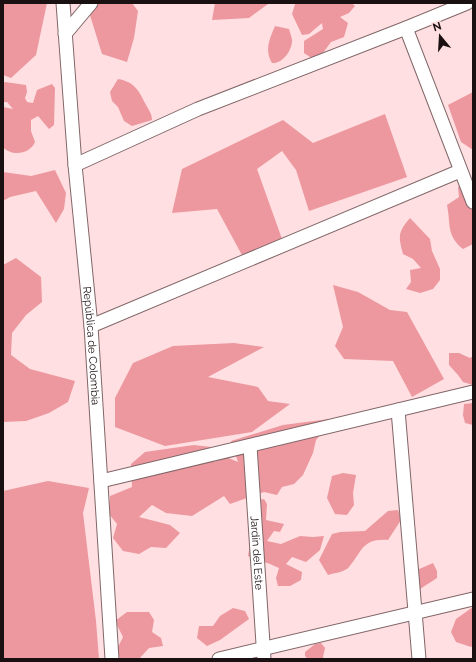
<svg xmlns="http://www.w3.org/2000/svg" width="476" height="662" viewBox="0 0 476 662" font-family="Raleway,sans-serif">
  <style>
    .forest { fill: #ed989f }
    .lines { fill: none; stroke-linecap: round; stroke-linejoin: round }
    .minor-casing { stroke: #816668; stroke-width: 15 }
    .minor { stroke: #fff; stroke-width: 13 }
    .labels { text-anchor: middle; stroke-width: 3; stroke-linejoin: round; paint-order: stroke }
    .street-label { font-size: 11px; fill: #1a1011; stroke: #ffdfe1 }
  </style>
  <rect width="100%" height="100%" fill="#ffdfe1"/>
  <!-- forest -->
  <path class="forest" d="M 3,3 L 47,3 L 36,55 L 11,78 L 3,75 L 3,6 L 4,6 Z
    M 98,3 L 132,3 L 138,11 L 134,38 L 127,62 L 102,54 L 89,12 Z
    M 215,3 L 262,3 L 268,4 L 249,18 L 212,20 Z
    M 297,3 L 352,3 L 355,6 L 349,13 L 340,17 L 348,23 L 344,37 L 331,42 L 320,57 L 313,59 L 304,53 L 304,41 L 323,29 L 322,23 L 309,34 L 302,35 L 292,14 L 295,4 Z
    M 275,26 L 289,29 C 290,32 291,36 292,39 C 293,49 283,64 272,63 C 264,50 270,38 275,26 Z
    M 118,79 C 134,82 138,89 145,103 C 148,109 152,113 152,120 L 132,126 L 124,121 L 118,107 L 112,101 L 110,92 Z
    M 5,82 L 26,85 L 27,92 L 25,98 L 27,102 L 33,103 L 37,90 L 52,84 L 55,88 L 54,125 L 49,129 L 38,116 L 31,120 L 31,131 L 35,142 C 30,154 12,157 3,147 L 3,107 L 13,109 L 7,102 L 3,102 L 3,83 Z
    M 473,92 L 473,150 L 461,142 L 448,105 Z
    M 385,114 L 407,177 L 309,211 L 296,170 L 282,151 L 257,169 L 282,239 L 243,257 L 217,209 L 172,213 L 182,169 L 283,120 L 313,143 Z
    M 55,170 L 66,193 L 64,209 L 56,223 L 36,191 L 10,197 L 3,201 L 3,172 L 31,176 Z
    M 473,179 L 473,244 L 463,249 C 446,235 451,225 447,205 L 459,197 L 458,187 Z
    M 410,218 L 430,239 L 432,251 L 440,269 L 440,280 L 433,289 L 420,293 L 406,289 L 411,282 L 410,270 L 421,268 L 413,259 L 403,254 C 398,236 398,232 410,218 Z
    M 16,258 L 41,277 L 42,302 L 26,315 L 12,333 L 11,355 L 30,369 L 75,381 L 68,402 L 49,413 L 26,421 L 3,422 L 3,265 Z
    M 333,285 L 358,292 L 390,310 L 407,312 L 444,379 L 412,397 L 393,361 L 344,359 L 335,346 L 343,327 Z
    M 234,343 L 264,347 L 208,377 L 258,387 L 268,401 L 290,404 L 252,432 L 165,446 L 115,427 L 115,398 L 133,363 L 173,346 Z
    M 449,353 L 459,353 L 470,358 L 473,356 L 473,385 L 463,382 L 458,375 L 449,365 Z
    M 473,403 L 473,425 L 465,423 L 463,415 L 464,404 Z
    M 329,419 L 322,433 L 316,440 L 313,453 L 303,475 L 294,484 L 282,487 L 277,495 L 264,492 L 230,504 L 224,496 L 192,516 L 166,513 L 152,505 L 139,517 L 170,525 L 180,533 L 166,548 L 151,547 L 139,554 L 123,551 L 113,538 L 117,524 L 109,514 L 110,496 L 132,487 L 131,464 L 145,452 L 194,445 L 211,447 L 215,462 L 226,457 L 238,462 L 231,441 L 283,425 Z
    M 343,473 L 356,475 L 353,493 L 354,505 L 347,515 L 335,514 L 327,498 L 332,476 Z
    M 48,481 L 89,488 L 83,513 L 96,621 L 99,659 L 3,659 L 3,491 Z
    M 264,499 L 267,504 L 266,520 L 284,524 L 280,532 L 274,531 L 267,541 L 281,544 L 300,536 L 313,537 L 324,536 L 320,550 L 306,562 L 292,557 L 286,564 L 302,572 L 301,580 L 290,586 L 278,586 L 276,578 L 279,568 L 270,564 L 248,556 L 259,500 Z
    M 398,510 L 401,520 L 388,540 C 362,538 362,552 349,567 C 345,572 334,573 328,575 L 319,560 L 332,534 L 340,532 L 365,531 L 388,511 Z
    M 433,563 L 437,571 L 437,578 L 420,589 L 417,570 Z
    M 473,607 L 473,645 L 471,647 L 456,642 L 451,632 L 456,619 Z
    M 233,608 L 245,611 L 249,619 L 220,640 L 207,646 L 197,638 L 199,626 L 213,626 L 220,616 Z
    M 127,612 L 149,612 L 154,620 L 152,632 L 161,638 L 163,646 L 149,648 L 139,659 L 120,659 L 117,649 L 123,637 L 115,621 Z
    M 321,643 L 325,648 L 323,657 L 324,659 L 308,659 L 305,656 L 305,652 L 315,644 Z"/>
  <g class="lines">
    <defs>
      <g id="minor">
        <path id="s1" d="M 63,3 L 75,165 L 91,326 L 112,659"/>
        <path d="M 406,28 L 473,202"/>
        <path d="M 65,34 L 91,3"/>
        <path d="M 75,165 L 198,109 L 406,28 L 467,3"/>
        <path d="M 91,326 L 460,171"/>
        <path d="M 398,410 L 419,659"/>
        <path id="s2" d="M 250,446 L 264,659"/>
        <path d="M 101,481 L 473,392"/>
        <path d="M 219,659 L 473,599"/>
      </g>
    </defs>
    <!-- minor casing -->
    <use href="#minor" class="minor-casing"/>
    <!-- minor -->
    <use href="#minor" class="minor"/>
  </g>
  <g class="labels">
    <!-- street labels -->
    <g class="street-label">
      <text dy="4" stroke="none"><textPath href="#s1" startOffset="344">República de Colombia</textPath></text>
      <text dy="4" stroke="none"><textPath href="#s2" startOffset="107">Jardín del Este</textPath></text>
    </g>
  </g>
  <!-- border -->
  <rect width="476" height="662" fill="none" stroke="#1a1011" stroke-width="8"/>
  <!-- north arrow -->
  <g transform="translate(440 36) rotate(342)" stroke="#ffdfe1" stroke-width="3" paint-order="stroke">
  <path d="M0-3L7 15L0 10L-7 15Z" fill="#1a1011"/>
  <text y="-6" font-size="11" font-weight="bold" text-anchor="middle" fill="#1a1011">N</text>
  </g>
</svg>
